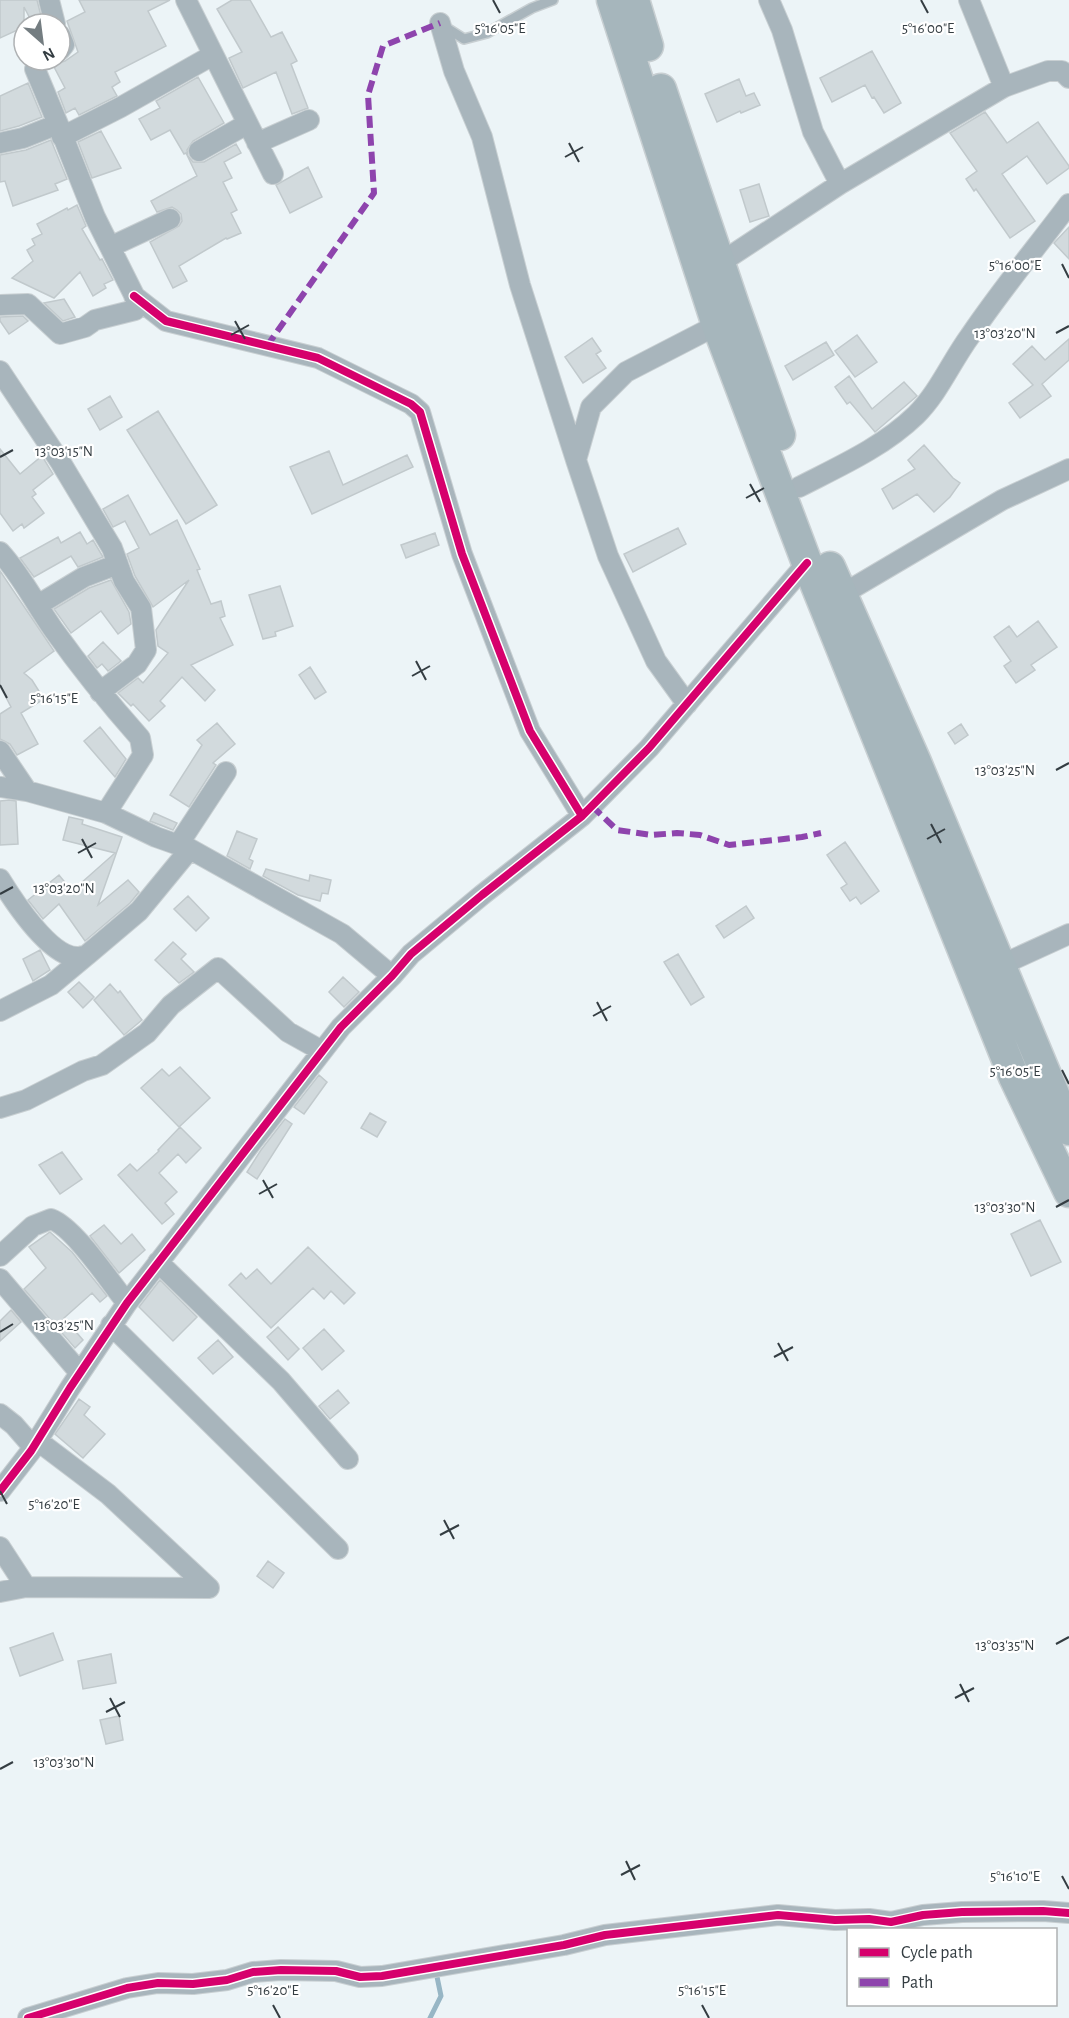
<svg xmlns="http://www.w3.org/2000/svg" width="1069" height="2018" viewBox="0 0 1069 2018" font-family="'Alegreya Sans',sans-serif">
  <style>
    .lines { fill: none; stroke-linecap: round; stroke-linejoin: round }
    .stream { stroke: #97b6c5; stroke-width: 5 }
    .building { fill: #d2dadd; stroke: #c1c9cc; stroke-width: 1.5 }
    .service-casing { stroke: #c8cfd2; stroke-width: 12 }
    .minor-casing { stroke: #c8cfd2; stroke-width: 22 }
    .primary-casing { stroke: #c8cfd2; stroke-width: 33 }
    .service { stroke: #a8b5bc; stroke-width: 9 }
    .minor { stroke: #a8b5bc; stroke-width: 20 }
    .primary { stroke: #a6b6bc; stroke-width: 30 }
    .quiet { stroke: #8e44ad; stroke-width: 6; stroke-dasharray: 12 6; stroke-linecap: butt }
    .cycleway-casing { stroke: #fff; stroke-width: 11 }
    .cycleway { stroke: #d6006c; stroke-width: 8 }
    .ticks { fill: none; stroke: #343d42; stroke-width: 2 }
    .ticks-label { font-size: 15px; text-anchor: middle; fill: #343d42; stroke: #fff; stroke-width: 4.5; stroke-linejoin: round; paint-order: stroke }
  </style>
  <rect width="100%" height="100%" fill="#ecf4f7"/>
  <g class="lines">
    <!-- stream -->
    <path class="stream" d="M 430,2018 L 441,1996 L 436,1972"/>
  </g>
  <!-- building -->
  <path class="building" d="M 0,0 L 37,0 L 43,24 L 33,24 L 24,7 L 24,27 L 0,38 Z
    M 79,0 L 170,0 L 148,11 L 166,46 L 115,72 L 120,82 L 112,87 L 117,96 L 79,115 L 75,108 L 66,113 L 58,92 L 65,88 L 53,65 L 65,61 L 78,52 L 67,21 L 85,12 Z
    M 232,0 L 250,0 L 271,37 L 282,32 L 297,61 L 291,64 L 308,108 L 292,114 L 276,72 L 243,88 L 229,58 L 242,52 L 217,9 Z
    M 872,51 L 901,103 L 884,113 L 874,97 L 872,98 L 865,85 L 832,102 L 820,78 Z
    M 198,77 L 224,123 L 193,141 L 187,150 L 188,156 L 193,162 L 204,162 L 236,144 L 241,153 L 224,162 L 232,178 L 223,182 L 237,210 L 231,213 L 241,233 L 227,239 L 226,238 L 179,266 L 187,281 L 173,288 L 150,242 L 179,226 L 182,221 L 181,214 L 177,210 L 172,207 L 157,212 L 151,201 L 197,176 L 186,153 L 184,154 L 170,130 L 151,140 L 139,119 L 160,108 L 156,101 Z
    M 739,79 L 746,96 L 754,93 L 760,105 L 741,113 L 740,111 L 717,122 L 705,94 Z
    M 28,83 L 42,117 L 19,126 L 0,131 L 0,96 Z
    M 985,112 L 1007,143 L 1038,122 L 1069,166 L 1069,168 L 1047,184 L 1027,156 L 1002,174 L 1035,221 L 1010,238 L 976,189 L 974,191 L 966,179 L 977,171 L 950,133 Z
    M 101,131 L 121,168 L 92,178 L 78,142 Z
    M 51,140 L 67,179 L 55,184 L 58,190 L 13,206 L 5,181 L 0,182 L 0,155 L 26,150 Z
    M 308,167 L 322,197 L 290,213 L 276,185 Z
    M 759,184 L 769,216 L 750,222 L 740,190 Z
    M 77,205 L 86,226 L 82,229 L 100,260 L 102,259 L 113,280 L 104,284 L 106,288 L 93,296 L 80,272 L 54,298 L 12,278 L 33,261 L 27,250 L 35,245 L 32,239 L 42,234 L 37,224 L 67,208 L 68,210 Z
    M 1069,227 L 1069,259 L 1054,243 Z
    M 64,299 L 75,317 L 63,321 L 44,303 Z
    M 23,316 L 28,321 L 9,334 L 0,321 L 0,317 Z
    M 857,335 L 877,362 L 855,377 L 835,351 Z
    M 592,338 L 601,351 L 596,354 L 606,368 L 583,383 L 565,357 Z
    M 1069,339 L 1069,360 L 1042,384 L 1051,396 L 1020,418 L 1009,403 L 1033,385 L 1013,364 L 1032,346 L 1045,360 Z
    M 826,342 L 834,355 L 793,380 L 785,366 Z
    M 849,376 L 872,409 L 904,382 L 917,396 L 875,432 L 850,402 L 847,404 L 835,387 Z
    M 110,396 L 122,417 L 100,430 L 88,409 Z
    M 158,411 L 217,505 L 186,524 L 127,430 Z
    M 924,445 L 953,478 L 960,483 L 950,497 L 934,512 L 917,494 L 893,509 L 882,489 L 915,469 L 908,460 Z
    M 0,449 L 20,474 L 42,456 L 53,474 L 33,490 L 36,494 L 32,497 L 44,513 L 24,528 L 22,524 L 13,531 L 0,513 Z
    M 329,451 L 343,485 L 407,455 L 413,467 L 312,514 L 290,467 Z
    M 128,495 L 150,535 L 177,520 L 200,569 L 197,570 L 211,604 L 221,601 L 225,616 L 220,618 L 233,645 L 191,665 L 215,690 L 205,701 L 182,677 L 160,701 L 165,706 L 149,721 L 133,704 L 131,706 L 118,693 L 138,678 L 143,683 L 168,653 L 158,646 L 156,630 L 189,580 L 153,607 L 135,576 L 127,554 L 139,548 L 125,521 L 113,527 L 103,509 Z
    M 678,528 L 686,544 L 633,572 L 624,554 Z
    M 80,532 L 87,544 L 93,540 L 103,557 L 78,567 L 71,556 L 34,577 L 20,558 L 58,537 L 61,543 Z
    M 435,533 L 439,545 L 406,558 L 401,545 Z
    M 0,571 L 54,651 L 24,673 L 32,680 L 44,699 L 21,713 L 38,744 L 17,755 L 10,744 L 0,739 L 0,714 L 11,707 L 0,686 Z
    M 111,580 L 129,612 L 131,624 L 118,634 L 101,611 L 71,633 L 54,609 L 89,588 Z
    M 280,586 L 293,626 L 275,632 L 276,636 L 263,639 L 249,595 Z
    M 1038,621 L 1057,647 L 1031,665 L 1035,670 L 1016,683 L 1004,666 L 1011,661 L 994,637 L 1009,626 L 1017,637 Z
    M 103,642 L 121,661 L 108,671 L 102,664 L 97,668 L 88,656 Z
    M 310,667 L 326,692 L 315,699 L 299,675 Z
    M 217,723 L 235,744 L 213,763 L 216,765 L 189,807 L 170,795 L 202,745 L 197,740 Z
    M 961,724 L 968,735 L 955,744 L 948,733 Z
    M 100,727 L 126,759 L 115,777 L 84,741 Z
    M 9,800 L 16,801 L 18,844 L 0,845 L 0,801 Z
    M 154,813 L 177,823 L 173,830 L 150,821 Z
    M 69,817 L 83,820 L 82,824 L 122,837 L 98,905 L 128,880 L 139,892 L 130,903 L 85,941 L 59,904 L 43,919 L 28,900 L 59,875 L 72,891 L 115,853 L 63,840 Z
    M 237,831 L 257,839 L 249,859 L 253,861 L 250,869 L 227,856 Z
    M 845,842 L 879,891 L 861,904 L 856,897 L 850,901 L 841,888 L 847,884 L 827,855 Z
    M 266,869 L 309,881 L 310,875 L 331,880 L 328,894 L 322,893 L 320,901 L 298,895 L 263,876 Z
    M 188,896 L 209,918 L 196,931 L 174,909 Z
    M 746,906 L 754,918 L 724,938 L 716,926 Z
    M 173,942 L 186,954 L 181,959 L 194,972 L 179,983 L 155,960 Z
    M 40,950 L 50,970 L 33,981 L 23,959 Z
    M 678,954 L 704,997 L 691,1005 L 664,962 Z
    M 343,977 L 359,992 L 344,1007 L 329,992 Z
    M 79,982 L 94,997 L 83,1008 L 68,992 Z
    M 110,984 L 118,993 L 120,991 L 142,1020 L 124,1035 L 94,1000 Z
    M 180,1067 L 210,1098 L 179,1127 L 141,1088 L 162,1069 L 169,1076 Z
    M 319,1075 L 327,1082 L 304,1114 L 294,1107 Z
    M 370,1113 L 386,1122 L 377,1137 L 361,1128 Z
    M 285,1119 L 292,1124 L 257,1179 L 247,1172 L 261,1150 Z
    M 180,1127 L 201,1148 L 186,1163 L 178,1154 L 159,1173 L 177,1192 L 165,1203 L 174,1214 L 162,1224 L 118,1175 L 130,1164 L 137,1171 L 159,1151 L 158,1150 Z
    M 62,1152 L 82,1179 L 60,1194 L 39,1165 Z
    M 1040,1220 L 1061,1262 L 1031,1276 L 1011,1234 Z
    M 104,1225 L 121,1244 L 132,1234 L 145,1250 L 119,1273 L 90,1236 Z
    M 50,1232 L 72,1252 L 107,1296 L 100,1302 L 92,1293 L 64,1318 L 83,1340 L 75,1348 L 24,1289 L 46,1268 L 29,1247 Z
    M 308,1247 L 355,1293 L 344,1304 L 331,1291 L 324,1299 L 313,1288 L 271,1328 L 229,1285 L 241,1273 L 246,1279 L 257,1269 L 271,1284 Z
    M 160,1280 L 197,1317 L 173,1341 L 139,1307 Z
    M 11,1310 L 21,1322 L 0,1341 L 0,1321 Z
    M 278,1327 L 299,1349 L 288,1360 L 267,1337 Z
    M 324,1329 L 344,1351 L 322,1370 L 303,1348 Z
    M 218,1340 L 233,1357 L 213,1374 L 198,1358 Z
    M 338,1390 L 349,1403 L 330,1419 L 319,1406 Z
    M 79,1399 L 90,1407 L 84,1415 L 105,1434 L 83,1458 L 55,1434 Z
    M 268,1561 L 284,1573 L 273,1588 L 257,1576 Z
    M 53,1633 L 63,1660 L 20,1676 L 10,1648 Z
    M 111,1654 L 116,1683 L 83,1689 L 78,1661 Z
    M 119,1716 L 123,1740 L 106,1744 L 100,1720 Z"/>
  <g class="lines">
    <defs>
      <path id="service" d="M 442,25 L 464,39 L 487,33 L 532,8 L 553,0"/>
      <path id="minor" d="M 49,0 L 55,24
        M 186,0 L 273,174
        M 769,0 L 782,30 L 813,132 L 840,184
        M 969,0 L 1004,87
        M 440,23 L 454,71 L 482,137 L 520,285 L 576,460
        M 60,35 L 64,45 L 60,50
        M 62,137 L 121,107 L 213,55
        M 0,143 L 23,138 L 58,124 L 35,69 L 39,60
        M 257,143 L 309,120
        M 199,151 L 247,124
        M 110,247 L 170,219
        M 720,263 L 840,184 L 1004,87 L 1048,71 L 1062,71 L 1069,78
        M 134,296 L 166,321 L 318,358 L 411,404 L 420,412 L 462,554 L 530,731 L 582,816
        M 0,305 L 28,304 L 60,334 L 85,327 L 95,320 L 135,310 L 138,303 L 95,217 L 58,124
        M 0,371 L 61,463 L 112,548 L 124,581 L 141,608 L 146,650 L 137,664 L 100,692
        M 799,487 C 840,466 883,447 916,415 C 939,392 951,362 970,336 C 1001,290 1036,248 1069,204
        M 0,552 C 22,576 34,602 53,629 C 80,667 109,703 140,738 L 143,755 L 106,813
        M 841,595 L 1002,500 L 1069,469
        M 38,605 L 84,577 L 118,564
        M 687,704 L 656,661 L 608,556 L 576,460 L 591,407 L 626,372 L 717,325
        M 0,751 L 27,791
        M 0,787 L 27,791 L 106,813 L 156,837 L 190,849 L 342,934 L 392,976
        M 178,845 L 226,772
        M 0,879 C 13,900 50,958 78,957 C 81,957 84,956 87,955 L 139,911 L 190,849
        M 990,970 L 1069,934
        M 0,1011 L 51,985 L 87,955
        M 0,1108 L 26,1100 L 83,1071 L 102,1065 L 147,1033 L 171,1005 L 218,968 L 288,1032 L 322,1051
        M 0,1256 L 33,1226 L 51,1219 C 75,1228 109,1281 127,1303
        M 158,1262 L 281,1381 L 348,1459
        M 0,1279 L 80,1373
        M 111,1325 L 338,1549
        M 0,1414 L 14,1425 L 34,1448
        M 38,1441 L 108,1494 L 209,1588
        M 0,1491 L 31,1451 L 70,1388 L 127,1303 L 341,1027 L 392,976 L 411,954 L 482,895 L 582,816 L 649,748 L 807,563
        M 0,1547 L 26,1587
        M 0,1592 L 26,1587 L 209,1588
        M 28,2018 L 127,1988 L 158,1983 L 193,1984 L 227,1980 L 253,1972 L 281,1970 L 336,1971 L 360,1977 L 382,1976 L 564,1945 L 605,1935 L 778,1915 L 835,1920 L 869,1919 L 891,1922 L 923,1915 L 962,1912 L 1043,1911 L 1069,1913"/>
      <path id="primary" d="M 612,0 L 717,325 L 807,563 L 1014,1077 L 1069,1192
        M 634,0 L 648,46
        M 661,89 L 734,305 L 780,435
        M 830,567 L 916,762 L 1069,1130"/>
    </defs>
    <!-- service casing -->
    <use href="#service" class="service-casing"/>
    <!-- minor casing -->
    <use href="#minor" class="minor-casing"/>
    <!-- primary casing -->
    <use href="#primary" class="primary-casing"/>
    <!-- service -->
    <use href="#service" class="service"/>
    <!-- minor -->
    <use href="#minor" class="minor"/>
    <!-- primary -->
    <use href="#primary" class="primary"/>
    <!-- quiet -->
    <path class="quiet" d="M 267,346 L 374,193 L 368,95 L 383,46 L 440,23
      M 592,806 L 617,830 L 652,835 L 677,833 L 700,835 L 729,845 L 802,837 L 821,833"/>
    <defs>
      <path id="cycleway" d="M 134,296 L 166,321 L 318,358 L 411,404 L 420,412 L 462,554 L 530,731 L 582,816
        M 0,1491 L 31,1451 L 70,1388 L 127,1303 L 341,1027 L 392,976 L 411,954 L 482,895 L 582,816 L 649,748 L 807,563
        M 28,2018 L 127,1988 L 158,1983 L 193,1984 L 227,1980 L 253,1972 L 281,1970 L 336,1971 L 360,1977 L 382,1976 L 564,1945 L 605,1935 L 778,1915 L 835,1920 L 869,1919 L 891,1922 L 923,1915 L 962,1912 L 1043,1911 L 1069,1913"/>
    </defs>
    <!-- cycleway casing -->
    <use href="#cycleway" class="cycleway-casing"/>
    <!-- cycleway -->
    <use href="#cycleway" class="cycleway"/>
  </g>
  <!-- ticks -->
  <path class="ticks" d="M 493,0 L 500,13M 921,0 L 928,13M 569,143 L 579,162M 565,157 L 583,147M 1062,264 L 1069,278M 235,321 L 245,339M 1056,333 L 1069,326M 231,335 L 249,325M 0,457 L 13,450M 750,484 L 760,502M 746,498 L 764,488M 416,661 L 426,680M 412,676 L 430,666M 0,685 L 7,698M 1056,770 L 1069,763M 931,824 L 941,843M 82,839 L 92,858M 927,839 L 945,829M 78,853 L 96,843M 0,894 L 13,887M 597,1002 L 607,1021M 593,1016 L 611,1006M 1062,1070 L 1069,1084M 263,1180 L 273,1198M 259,1194 L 277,1184M 1056,1207 L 1069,1200M 0,1332 L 13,1324M 778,1343 L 788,1361M 774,1357 L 793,1347M 0,1491 L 7,1504M 444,1520 L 454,1539M 440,1535 L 459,1525M 1056,1644 L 1069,1637M 960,1684 L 969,1702M 110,1698 L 120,1717M 955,1698 L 974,1688M 106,1712 L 125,1702M 0,1769 L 13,1762M 626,1861 L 635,1880M 621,1875 L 640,1865M 1062,1876 L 1069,1889M 273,2005 L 280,2018M 702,2005 L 709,2018"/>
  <g class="ticks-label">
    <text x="500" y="33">5°16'05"E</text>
    <text x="928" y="33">5°16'00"E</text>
    <text x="1015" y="270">5°16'00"E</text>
    <text x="1005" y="338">13°03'20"N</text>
    <text x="64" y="456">13°03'15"N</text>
    <text x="54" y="703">5°16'15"E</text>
    <text x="1005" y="775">13°03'25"N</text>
    <text x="64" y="893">13°03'20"N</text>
    <text x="1015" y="1076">5°16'05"E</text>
    <text x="1005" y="1212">13°03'30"N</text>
    <text x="64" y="1330">13°03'25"N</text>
    <text x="54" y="1509">5°16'20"E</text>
    <text x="1005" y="1650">13°03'35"N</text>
    <text x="64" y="1767">13°03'30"N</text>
    <text x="1015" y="1881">5°16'10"E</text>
    <text x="273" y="1995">5°16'20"E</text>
    <text x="702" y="1995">5°16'15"E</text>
  </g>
  <!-- legend -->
  <rect x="847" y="1928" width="210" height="78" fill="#ffffff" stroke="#aeb1b3" stroke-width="1.5"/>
  <rect x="859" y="1948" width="30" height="9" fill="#d6006c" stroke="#aeb1b3" stroke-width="1.5"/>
  <text x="901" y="1958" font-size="18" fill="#343d42">Cycle path</text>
  <rect x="859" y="1978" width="30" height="9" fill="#8e44ad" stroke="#aeb1b3" stroke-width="1.5"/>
  <text x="901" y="1988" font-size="18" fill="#343d42">Path</text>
  <!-- north arrow -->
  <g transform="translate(42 42) rotate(152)"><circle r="28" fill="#ffffff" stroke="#aeb1b3" stroke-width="1.5"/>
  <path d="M0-4.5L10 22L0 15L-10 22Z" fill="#747d81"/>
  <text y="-9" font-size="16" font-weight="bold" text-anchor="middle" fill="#343d42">N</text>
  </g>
</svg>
